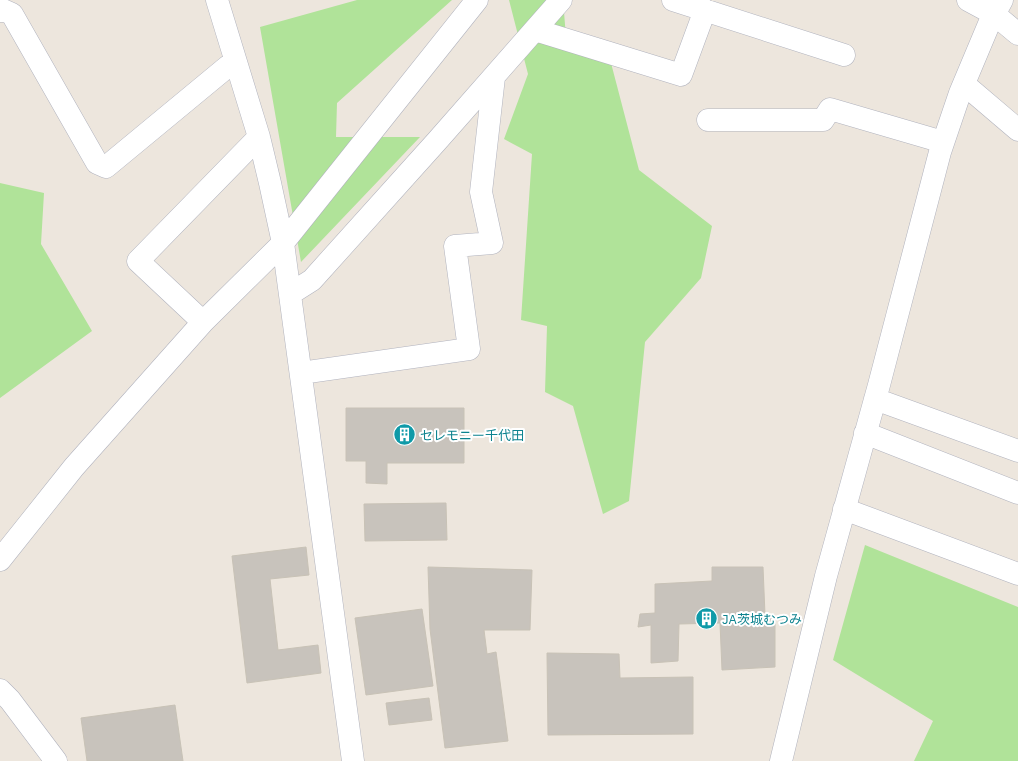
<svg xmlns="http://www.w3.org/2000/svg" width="1018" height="761" viewBox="0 0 1018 761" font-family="'IBM Plex Sans','Noto Sans JP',sans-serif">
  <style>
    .green { fill: #b0e399 }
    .building { fill: #c8c3bc; stroke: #c8c2b6 }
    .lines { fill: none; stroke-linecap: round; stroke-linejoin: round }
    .minor-casing { stroke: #b1b3be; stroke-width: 23 }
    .minor { stroke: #fff; stroke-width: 22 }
    .labels { text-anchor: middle; stroke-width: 4; stroke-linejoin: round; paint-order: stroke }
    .culture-label { font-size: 13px; fill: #0d838f; stroke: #fff; text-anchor: start }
  </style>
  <rect width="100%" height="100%" fill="#ede6dd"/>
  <!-- green -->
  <path class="green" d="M 357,0 L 452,0 L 337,103 L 336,137 L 420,137 L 301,262 L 260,27 Z
    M 509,0 L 563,0 L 567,49 L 611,63 L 639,170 L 712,226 L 701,278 L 645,342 L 629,501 L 603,514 L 573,406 L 545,392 L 547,326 L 521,320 L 532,154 L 504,139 L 528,74 Z
    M 0,183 L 44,193 L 41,244 L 92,331 L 0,398 Z
    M 865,545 L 1018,607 L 1018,761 L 914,761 L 933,721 L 833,660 Z"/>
  <!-- building -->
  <path class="building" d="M 346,408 L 464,408 L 464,463 L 387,463 L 387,484 L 366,483 L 366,461 L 346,461 Z
    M 446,503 L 447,540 L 365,541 L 364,504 Z
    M 306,547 L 309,575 L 270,579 L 278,650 L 318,645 L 321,673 L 247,683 L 232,556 Z
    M 428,567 L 532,570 L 530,630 L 484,630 L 487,654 L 496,652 L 508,741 L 445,748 L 430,629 Z
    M 712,567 L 763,567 L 765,615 L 775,615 L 775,667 L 722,670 L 720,623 L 679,624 L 678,661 L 651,663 L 651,625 L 638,627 L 640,614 L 655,613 L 655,584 L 712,581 Z
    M 422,609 L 433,686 L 366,695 L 355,618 Z
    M 547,653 L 619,654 L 620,678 L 693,677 L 693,734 L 548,735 Z
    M 429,698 L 432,720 L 389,725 L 386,703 Z
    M 175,705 L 183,761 L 87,761 L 81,718 Z"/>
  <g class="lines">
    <defs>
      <path id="minor" d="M 217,0 L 259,137 L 270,183 L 283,243 L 353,761
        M 673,0 L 844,55
        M 968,0 L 994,14 L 1018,34
        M 0,11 L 3,10 L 12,14 L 97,163 L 106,167 L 227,67 L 236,64
        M 535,30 L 681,75 L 705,10
        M 964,84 L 1018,130
        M 708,120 L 823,120 L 830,109 L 943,142
        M 290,294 L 312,280 L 437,141 L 561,0
        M 203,322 L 138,261 L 259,137
        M 301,373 L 469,349 L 455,246 L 492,243 L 481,192 L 494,77
        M 875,399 L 1018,451
        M 865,433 L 1018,493
        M 844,509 L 1018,574
        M 0,560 L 74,467 L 203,322 L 283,243 L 477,0
        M 0,690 L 10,700 L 56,761
        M 781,761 L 826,576 L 879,385 L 940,152 L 960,93 L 989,24 L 1002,0"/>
    </defs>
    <!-- minor casing -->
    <use href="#minor" class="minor-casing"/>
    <!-- minor -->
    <use href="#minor" class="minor"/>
  </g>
  <!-- icons -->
  <defs>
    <symbol id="building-disc" viewBox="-11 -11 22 22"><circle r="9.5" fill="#0f9aa8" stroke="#fff"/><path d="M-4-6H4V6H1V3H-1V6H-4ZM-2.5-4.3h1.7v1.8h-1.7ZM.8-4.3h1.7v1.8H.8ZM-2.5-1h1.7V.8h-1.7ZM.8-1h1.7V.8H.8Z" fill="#fff"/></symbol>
  </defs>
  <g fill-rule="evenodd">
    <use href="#building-disc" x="392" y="422" width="25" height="25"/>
    <use href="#building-disc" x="694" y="606" width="25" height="25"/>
  </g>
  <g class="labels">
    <!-- culture labels -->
    <g class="culture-label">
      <text x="420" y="440">セレモニー千代田</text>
      <text x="722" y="624">JA茨城むつみ</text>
    </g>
  </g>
</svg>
